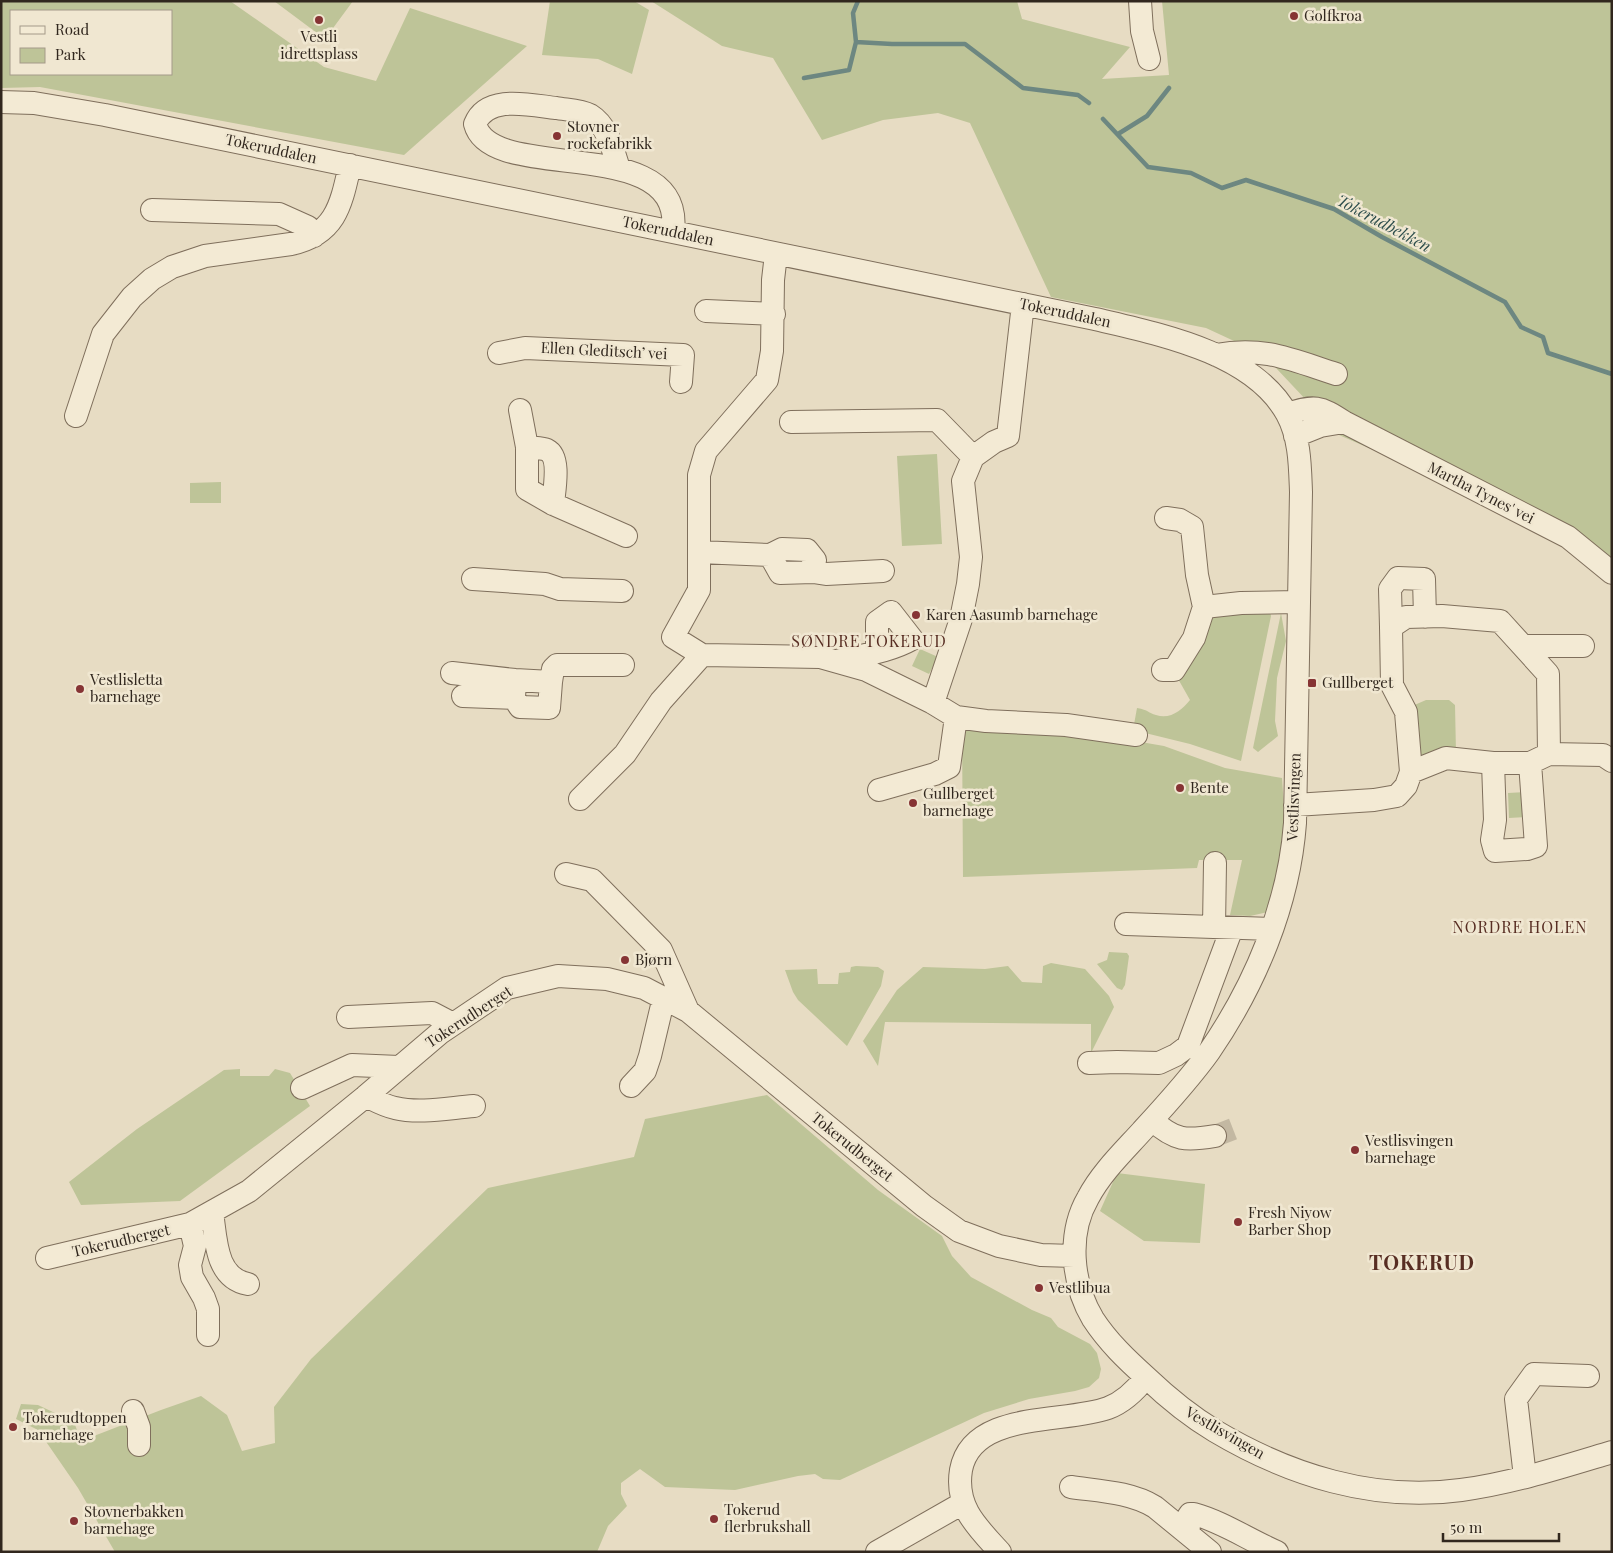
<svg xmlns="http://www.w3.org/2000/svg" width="1613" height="1553" viewBox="0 0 1613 1553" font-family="'Playfair Display',serif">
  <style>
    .green { fill: #bec498; fill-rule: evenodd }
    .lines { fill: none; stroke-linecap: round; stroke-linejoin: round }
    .stream { stroke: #6d8781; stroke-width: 4.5 }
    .minor-tunnel { stroke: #c3b8a2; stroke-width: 22; stroke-dasharray: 22 11; stroke-linecap: butt }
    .minor-casing { stroke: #7f6f5c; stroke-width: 24 }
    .minor { stroke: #f3ead4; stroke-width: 22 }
    .poi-dot { fill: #863434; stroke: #f0e7d1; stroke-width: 2 }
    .labels { text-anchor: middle; stroke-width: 5; stroke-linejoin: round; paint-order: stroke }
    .poi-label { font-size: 15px; fill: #31271e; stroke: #f0e7d1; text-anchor: start }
    .street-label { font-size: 15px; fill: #31271e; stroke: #f0e7d1 }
    .water-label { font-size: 16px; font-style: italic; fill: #2f4f4d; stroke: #f0e7d1 }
    .neighbourhood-label { font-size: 16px; letter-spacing: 1px; fill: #582e23; stroke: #f0e7d1 }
    .district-label { font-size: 20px; font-weight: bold; letter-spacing: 1px; fill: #582e23; stroke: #f0e7d1 }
  </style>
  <rect width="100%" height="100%" fill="#e7dcc3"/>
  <!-- green -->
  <path class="green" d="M 1,1 L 230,1 L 324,67 L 376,81 L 410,8 L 527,46 L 404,155 L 40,87 L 1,88 ZM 11,11 L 171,11 L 171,74 L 11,74 Z
    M 274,1 L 353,1 L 325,39 Z
    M 550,1 L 634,1 L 649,10 L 632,74 L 598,59 L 542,55 Z
    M 651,1 L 1017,1 L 1022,19 L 1130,47 L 1102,79 L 1169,75 L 1162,1 L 1612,1 L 1612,573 L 1532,519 L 1339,435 L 1276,368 L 1247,347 L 1206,328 L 1051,297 L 970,123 L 938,113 L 883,120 L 822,140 L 773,58 L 722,46 Z
    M 937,454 L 942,544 L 902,546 L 897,456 Z
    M 221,482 L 221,503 L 190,503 L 190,483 Z
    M 1269,609 L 1271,616 L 1241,761 L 1190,744 L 1133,730 L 1137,708 C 1149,710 1148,713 1156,715 C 1170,720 1182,710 1190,700 L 1177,677 L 1205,624 L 1217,613 Z
    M 1281,613 L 1286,641 L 1277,678 L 1275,721 L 1278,736 L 1258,752 L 1253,748 Z
    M 920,649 L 938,657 L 929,674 L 912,666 Z
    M 1426,700 L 1449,700 L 1455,705 L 1456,753 L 1415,760 L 1410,707 Z
    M 962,725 L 1100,735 L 1164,746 L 1225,768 L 1282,778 L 1285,822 L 1282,855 L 1268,912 L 1250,916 L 1230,915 L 1242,860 L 1199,860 L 1197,868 L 963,877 Z
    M 1526,792 L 1527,817 L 1509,818 L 1508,793 Z
    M 1109,952 L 1127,953 L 1129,956 L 1125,985 L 1122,990 L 1117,988 L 1097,964 L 1107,960 Z
    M 1051,963 L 1085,969 L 1109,996 L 1114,1007 L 1091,1053 L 1091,1024 L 885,1022 L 878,1066 L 863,1041 L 897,990 L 923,967 L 985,969 L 1008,966 L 1022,982 L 1042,983 L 1043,966 Z
    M 856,966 L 878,967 L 884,971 L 881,986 L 847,1046 L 798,1000 L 793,992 L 785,970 L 817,969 L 818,984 L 838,984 L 839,973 L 850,972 L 851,967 Z
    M 240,1069 L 240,1076 L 269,1076 L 275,1069 L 290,1073 L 310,1106 L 180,1201 L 81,1205 L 69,1182 L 137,1129 L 224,1070 Z
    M 767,1095 L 878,1190 L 942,1236 L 952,1256 L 971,1277 L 1032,1310 L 1051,1318 L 1058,1327 L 1090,1344 L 1097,1353 L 1101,1369 L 1099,1378 L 1089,1387 L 1075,1391 L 1029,1399 L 984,1413 L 840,1480 L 823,1479 L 815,1474 L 798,1476 L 735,1490 L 665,1487 L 640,1469 L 621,1483 L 621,1494 L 627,1506 L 608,1526 L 597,1552 L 115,1552 L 78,1488 L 38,1430 L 16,1419 L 21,1404 L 38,1405 L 74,1422 L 81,1441 L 161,1410 L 201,1396 L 227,1415 L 242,1451 L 275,1443 L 274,1407 L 311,1359 L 488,1188 L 634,1157 L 645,1119 Z
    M 1117,1173 L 1205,1184 L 1200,1243 L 1144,1241 L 1100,1211 Z"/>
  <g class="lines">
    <!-- stream -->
    <path class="stream" d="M 856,42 L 853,13 L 858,1
      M 804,78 L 849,70 L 856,42 L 892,44 L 965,44 L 1023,88 L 1078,95 L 1089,103
      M 1103,119 L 1148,167 L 1191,173 L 1222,188 L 1246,180 L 1334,209 L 1382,237 L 1505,302 L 1521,327 L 1543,337 L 1548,353 L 1612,374
      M 1118,134 L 1147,116 L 1169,88"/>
    <!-- minor-tunnel -->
    <path class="minor-tunnel" d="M 1215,1136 L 1233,1129"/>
    <defs>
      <path id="minor" d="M 1140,1 L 1142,31 L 1149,59
        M 1,102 L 34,103 L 105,115 L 1095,319 C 1158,334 1253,352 1287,414 C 1300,438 1300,466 1301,492 L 1295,823 C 1289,905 1255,985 1209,1052 C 1189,1080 1165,1106 1142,1131 C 1123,1152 1101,1173 1088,1198 C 1067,1234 1072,1284 1093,1319 C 1108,1342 1127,1360 1147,1378 C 1168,1398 1190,1416 1215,1431 C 1289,1475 1374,1502 1461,1490 C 1513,1483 1562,1467 1612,1452
        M 619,169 C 613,150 608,126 590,115 C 580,110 567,110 556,108 C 530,105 487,94 475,124 C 491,186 685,130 673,232
        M 152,210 L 279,214 L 308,227 L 314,236
        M 706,311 L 774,314
        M 499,353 L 525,348 L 683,355 L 681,382
        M 1216,355 C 1264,346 1292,360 1336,374
        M 520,410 L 527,447 L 527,489 L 553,504 L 626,536
        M 1287,414 C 1314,405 1320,406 1344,422 L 1568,537 L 1612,573
        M 76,416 L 103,334 L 132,297 L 152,279 L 172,267 L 205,256 L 291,244 C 336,234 341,205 350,165
        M 791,422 L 937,420 L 973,457
        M 1295,436 L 1320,426 L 1344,422
        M 527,447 C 533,448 542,448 547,450 C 561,457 554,491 553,504
        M 699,552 L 770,555 L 782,549 L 807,550 L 815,560 L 813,572
        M 770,555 L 780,573 L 813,572 L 826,574 L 883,571
        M 473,579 L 545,584 L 560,589 L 622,591
        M 1204,607 L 1241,603 L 1298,602
        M 1391,627 L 1390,589 L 1398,578 L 1424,579 L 1425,617
        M 1524,646 L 1583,646
        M 702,655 L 673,637 L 699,590 L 699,475 L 706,451 L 767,380 L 772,351 L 773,280 L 776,254
        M 837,661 C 862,655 889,652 912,639 L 891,612 L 877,622 L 877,652
        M 1163,670 L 1174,670 L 1194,638 L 1204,607 L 1197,575 L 1192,527 L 1180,520 L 1166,518
        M 452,673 L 515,680 L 551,682 L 553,669 L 557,665 L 623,665
        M 515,680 L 514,698 L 520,707 L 549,708 L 551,682
        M 463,696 L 514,698
        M 933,703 L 961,619 L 968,584 L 971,557 L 963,481 L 973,457 L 994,442 L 1008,436 L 1023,304
        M 1549,754 L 1603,755 L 1612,761
        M 1411,772 L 1446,758 L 1493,763 L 1495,820 L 1492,840 L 1495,851 L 1527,849 L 1536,846 L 1530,763
        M 879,790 L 935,774 L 949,767 L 956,717
        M 580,799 L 625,754 L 661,701 L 702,655 L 820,657 L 866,670 L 933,703 L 956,717 L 986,721 L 1066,725 L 1136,735
        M 1295,805 L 1374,800 L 1397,796 L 1406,786 L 1411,772 L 1406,712 L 1392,685 L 1391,627 L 1406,617 L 1442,616 L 1500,621 L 1548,674 L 1549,754 L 1530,763 L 1493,763
        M 566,874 L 592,880 L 661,950 L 688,1011
        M 1126,924 L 1272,929
        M 1214,927 L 1215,863
        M 348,1017 L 432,1013 L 453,1024
        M 1089,1063 L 1117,1062 L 1159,1063 L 1176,1055 L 1188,1046 L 1232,928
        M 631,1086 L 645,1071 L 650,1056 L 664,997
        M 302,1088 L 352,1065 L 399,1067
        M 366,1096 C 376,1101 385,1106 395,1108 C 420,1114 448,1108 474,1106
        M 1152,1120 C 1175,1141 1186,1141 1215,1136
        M 212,1212 C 216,1238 215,1278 248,1284
        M 190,1224 L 195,1246 L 190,1265 L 192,1277 L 204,1298 L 208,1309 L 208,1335
        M 47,1258 L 190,1224 L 249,1191 L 366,1096 L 440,1033 L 507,988 L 558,976 L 607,979 L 644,988 L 688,1011 L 924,1206 L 959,1231 L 999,1246 L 1041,1255 L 1074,1256
        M 133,1411 L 139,1427 L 139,1445
        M 1525,1477 L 1516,1399 L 1534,1374 L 1588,1376
        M 1071,1487 C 1099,1491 1131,1492 1155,1507 L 1210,1552
        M 1189,1534 L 1188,1517 L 1190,1514 L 1194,1514 C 1223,1522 1249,1540 1277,1552
        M 877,1552 L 963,1503
        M 1000,1552 C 977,1527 955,1507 961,1470 C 972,1410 1065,1424 1108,1408 C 1124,1402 1136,1390 1146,1377"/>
    </defs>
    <!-- minor casing -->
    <use href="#minor" class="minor-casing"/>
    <!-- minor -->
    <use href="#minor" class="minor"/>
  </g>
  <!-- markers -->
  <g class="poi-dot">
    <circle cx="1294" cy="16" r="5"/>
    <circle cx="319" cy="20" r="5"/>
    <circle cx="557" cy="136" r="5"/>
    <circle cx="916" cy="615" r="5"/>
    <rect x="1307" y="678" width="10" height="10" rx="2.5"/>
    <circle cx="80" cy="689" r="5"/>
    <circle cx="1180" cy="788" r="5"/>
    <circle cx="913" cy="803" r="5"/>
    <circle cx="625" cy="960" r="5"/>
    <circle cx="1355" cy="1150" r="5"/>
    <circle cx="1238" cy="1222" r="5"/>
    <circle cx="1039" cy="1288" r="5"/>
    <circle cx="13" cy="1427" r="5"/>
    <circle cx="714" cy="1519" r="5"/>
    <circle cx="74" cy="1521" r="5"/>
  </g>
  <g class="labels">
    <!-- poi labels -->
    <g class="poi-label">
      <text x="1304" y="21">Golfkroa</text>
      <text x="319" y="42" text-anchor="middle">Vestli<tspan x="319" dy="17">idrettsplass</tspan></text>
      <text x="567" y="132">Stovner<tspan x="567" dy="17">rockefabrikk</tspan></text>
      <text x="926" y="620">Karen Aasumb barnehage</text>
      <text x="90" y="685">Vestlisletta<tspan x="90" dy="17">barnehage</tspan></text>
      <text x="1322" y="688">Gullberget</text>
      <text x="1190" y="793">Bente</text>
      <text x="923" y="799">Gullberget<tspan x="923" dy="17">barnehage</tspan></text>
      <text x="635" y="965">Bjørn</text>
      <text x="1365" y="1146">Vestlisvingen<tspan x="1365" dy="17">barnehage</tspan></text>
      <text x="1248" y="1218">Fresh Niyow<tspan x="1248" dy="17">Barber Shop</tspan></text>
      <text x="1049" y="1293">Vestlibua</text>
      <text x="23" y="1423">Tokerudtoppen<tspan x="23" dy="17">barnehage</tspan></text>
      <text x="724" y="1515">Tokerud<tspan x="724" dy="17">flerbrukshall</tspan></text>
      <text x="84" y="1517">Stovnerbakken<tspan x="84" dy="17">barnehage</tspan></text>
    </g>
    <!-- street labels -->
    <g class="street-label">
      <text transform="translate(271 149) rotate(12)" y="5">Tokeruddalen</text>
      <text transform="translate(668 231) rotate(12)" y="5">Tokeruddalen</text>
      <text transform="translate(1065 313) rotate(12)" y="5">Tokeruddalen</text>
      <text transform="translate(604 351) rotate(3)" y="5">Ellen Gleditsch’ vei</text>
      <text transform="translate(1481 493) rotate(27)" y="5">Martha Tynes' vei</text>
      <text transform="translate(1294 797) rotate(-88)" y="5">Vestlisvingen</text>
      <text transform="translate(469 1017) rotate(-33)" y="5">Tokerudberget</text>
      <text transform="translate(852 1147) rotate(39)" y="5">Tokerudberget</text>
      <text transform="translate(121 1241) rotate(-13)" y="5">Tokerudberget</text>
      <text transform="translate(1225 1433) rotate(30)" y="5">Vestlisvingen</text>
    </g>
    <!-- water labels -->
    <g class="water-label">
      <text transform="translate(1384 223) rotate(28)" y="6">Tokerudbekken</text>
    </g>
    <!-- neighbourhood labels -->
    <g class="neighbourhood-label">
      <text x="869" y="647">SØNDRE TOKERUD</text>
      <text x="1520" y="933">NORDRE HOLEN</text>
    </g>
    <!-- district labels -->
    <g class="district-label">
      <text x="1422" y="1270">TOKERUD</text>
    </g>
  </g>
  <!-- border -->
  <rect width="1613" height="1553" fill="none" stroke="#31271e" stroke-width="5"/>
  <!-- legend -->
  <rect x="10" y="10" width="162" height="65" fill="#f0e7d1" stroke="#a49a89"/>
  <rect x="20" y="26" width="25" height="8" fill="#f3ead4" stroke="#a49a89"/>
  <text x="55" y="35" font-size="15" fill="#31271e">Road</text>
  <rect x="20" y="48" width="25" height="15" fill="#bec498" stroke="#a49a89"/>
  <text x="55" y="60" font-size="15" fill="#31271e">Park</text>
  <!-- scale -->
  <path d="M1443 1533v8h116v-8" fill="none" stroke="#31271e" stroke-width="2.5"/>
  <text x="1450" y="1533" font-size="15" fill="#31271e" stroke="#f0e7d1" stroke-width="4" paint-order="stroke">50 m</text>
</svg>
